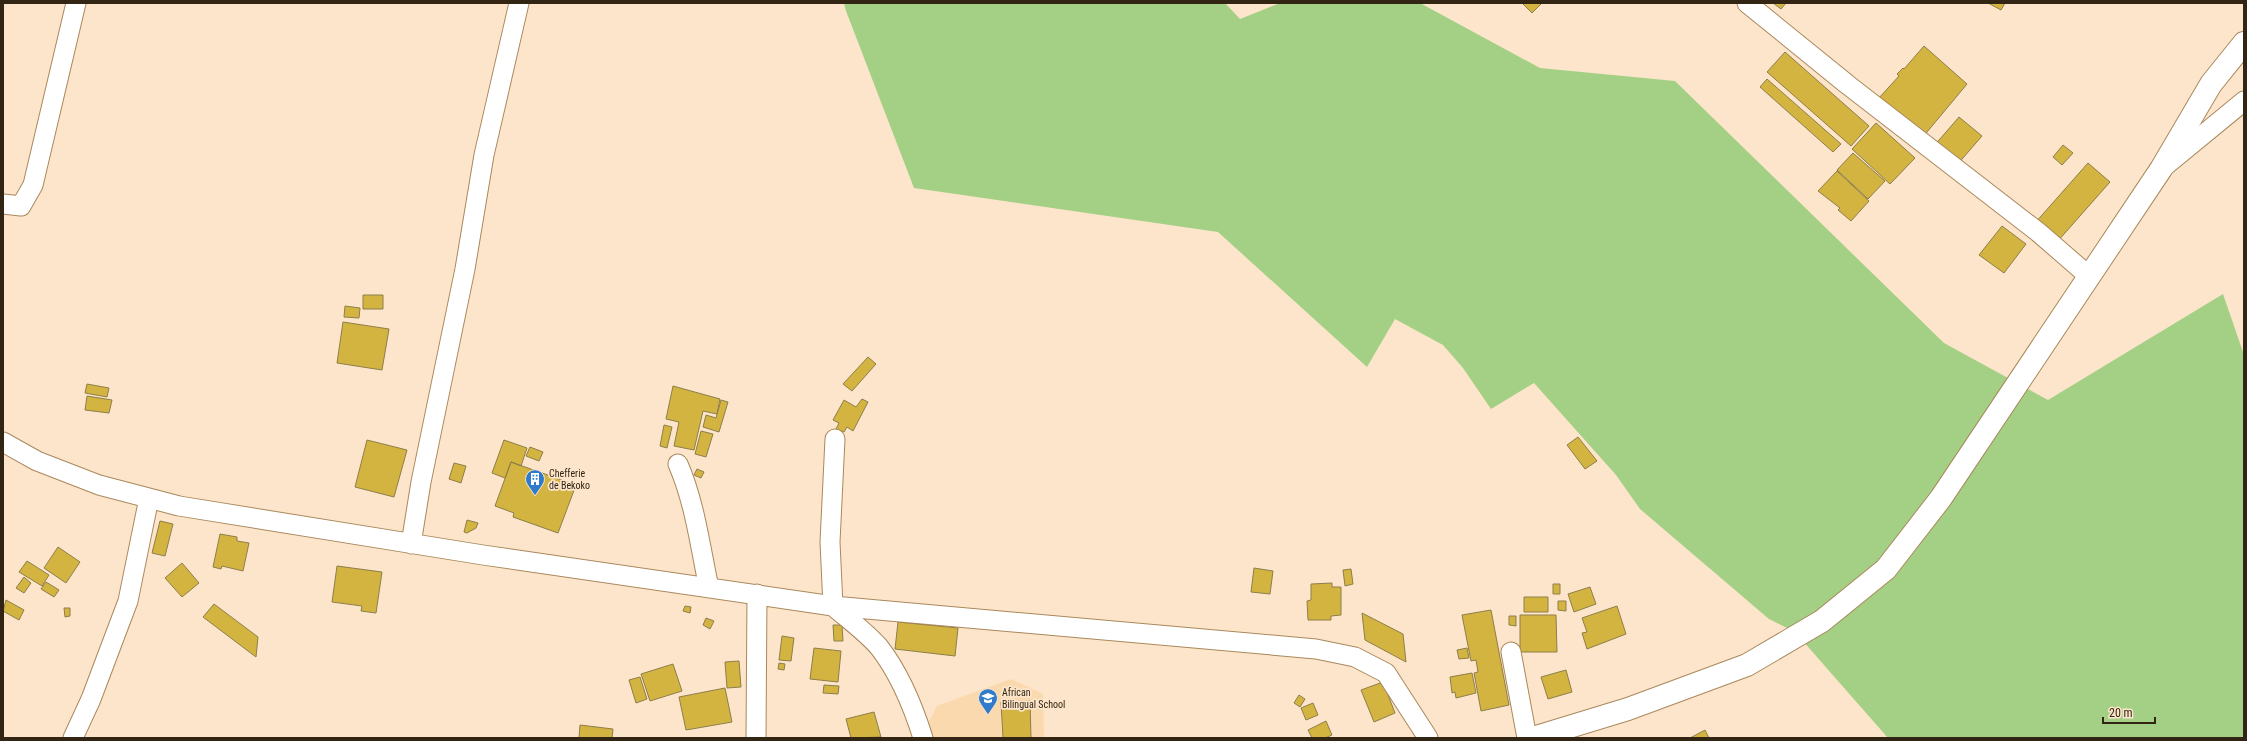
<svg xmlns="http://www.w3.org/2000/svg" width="2247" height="741" viewBox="0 0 2247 741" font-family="'Roboto Condensed',sans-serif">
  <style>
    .built { fill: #fbd9af }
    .green { fill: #a4d085 }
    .building { fill: #d4b440; stroke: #8d7e4a }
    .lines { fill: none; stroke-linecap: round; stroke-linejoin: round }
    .street-casing { stroke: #aa885c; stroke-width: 21 }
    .secondary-casing { stroke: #aa885c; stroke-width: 24 }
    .street { stroke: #fff; stroke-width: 19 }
    .secondary { stroke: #fff; stroke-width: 22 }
    .labels { text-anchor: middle; stroke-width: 3.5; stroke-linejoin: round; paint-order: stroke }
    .poi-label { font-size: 10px; fill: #332513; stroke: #fce5ca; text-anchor: start }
  </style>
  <rect width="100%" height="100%" fill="#fce5ca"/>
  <!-- built -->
  <path class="built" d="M 1011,679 L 1043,694 L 1044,738 L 931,738 L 927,725 L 937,706 Z"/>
  <!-- green -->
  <path class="green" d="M 844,3 L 1225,3 L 1240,19 L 1280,3 L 1420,3 L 1540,68 L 1675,81 L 1944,343 L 2048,400 L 2223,294 L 2244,355 L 2244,738 L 1888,738 L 1795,632 L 1769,619 L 1640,509 L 1616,475 L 1534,383 L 1491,409 L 1463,368 L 1443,345 L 1395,319 L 1367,367 L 1218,232 L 914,188 L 846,11 Z"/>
  <!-- building -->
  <path class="building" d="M 1522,3 L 1542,3 L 1532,13 Z
    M 1773,3 L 1786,3 L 1781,9 Z
    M 1988,3 L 2005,3 L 2001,10 Z
    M 1924,46 L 1967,84 L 1922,138 L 1878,99 L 1899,76 L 1897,74 L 1903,68 L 1904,69 Z
    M 1785,52 L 1869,126 L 1851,146 L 1767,72 Z
    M 1767,79 L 1841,144 L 1833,152 L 1760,87 Z
    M 1959,117 L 1982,136 L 1956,166 L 1933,147 Z
    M 1876,123 L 1915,158 L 1890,184 L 1852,149 Z
    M 2063,145 L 2073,153 L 2062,165 L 2053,157 Z
    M 1853,153 L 1885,181 L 1868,199 L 1837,170 Z
    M 2088,163 L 2110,182 L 2057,242 L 2035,223 Z
    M 1837,171 L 1869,201 L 1851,221 L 1838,210 L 1840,208 L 1818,191 Z
    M 2002,226 L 2026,244 L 2004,273 L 1979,255 Z
    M 363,295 L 383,295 L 383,309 L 363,309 Z
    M 345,306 L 360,308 L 359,318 L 344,317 Z
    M 343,322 L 389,329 L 382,370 L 337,363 Z
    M 868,357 L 876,364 L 852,391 L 843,384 Z
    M 87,384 L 109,388 L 107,397 L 85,393 Z
    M 673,386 L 720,399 L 717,414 L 703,411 L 694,450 L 674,446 L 679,422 L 666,419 Z
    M 87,396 L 112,400 L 109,413 L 85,410 Z
    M 862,399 L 868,402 L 853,431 L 847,427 L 844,432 L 836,429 L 839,423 L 833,420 L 844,400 L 856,407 Z
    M 721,400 L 728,402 L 719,432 L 703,427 L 706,415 L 716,418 Z
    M 664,425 L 672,427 L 667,448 L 660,446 Z
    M 701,431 L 713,434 L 706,457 L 695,454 Z
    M 1578,437 L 1597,461 L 1585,469 L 1567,445 Z
    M 367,440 L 407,450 L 394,497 L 355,487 Z
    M 504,440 L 527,448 L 521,466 L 511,462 L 505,478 L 492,473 Z
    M 530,447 L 543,452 L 539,461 L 526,456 Z
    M 511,462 L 576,485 L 558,533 L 513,517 L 514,513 L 495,506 Z
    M 454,463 L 466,466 L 461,483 L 449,479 Z
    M 697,469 L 704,472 L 701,478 L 694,475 Z
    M 467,520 L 478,523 L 476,528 L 467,533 L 464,532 Z
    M 160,521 L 173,524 L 165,556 L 152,553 Z
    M 220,534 L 237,537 L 237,541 L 249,543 L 243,571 L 222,566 L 221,569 L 213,567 Z
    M 58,547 L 80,562 L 66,583 L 44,568 Z
    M 27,561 L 49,575 L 42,586 L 19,572 Z
    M 182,563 L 199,583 L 182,597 L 165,578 Z
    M 337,566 L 382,572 L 376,613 L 361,611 L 362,606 L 332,602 Z
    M 1254,568 L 1273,571 L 1270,594 L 1251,592 Z
    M 1351,569 L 1353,584 L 1345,586 L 1343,570 Z
    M 24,577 L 31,583 L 24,593 L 16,588 Z
    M 46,582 L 59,590 L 54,597 L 41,589 Z
    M 1332,583 L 1332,587 L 1341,587 L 1341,615 L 1331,616 L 1331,620 L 1308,620 L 1307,601 L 1311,600 L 1311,584 Z
    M 1553,584 L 1560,584 L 1560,594 L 1553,594 Z
    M 1590,587 L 1596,604 L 1574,612 L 1568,594 Z
    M 1524,597 L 1548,597 L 1548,612 L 1524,612 Z
    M 6,600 L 24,610 L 19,620 L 3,611 Z
    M 1558,601 L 1566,601 L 1566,611 L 1558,610 Z
    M 214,604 L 258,637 L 256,657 L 203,617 Z
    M 685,606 L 691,607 L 690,613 L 683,611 Z
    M 1617,606 L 1626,634 L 1587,649 L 1582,633 L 1587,632 L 1582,618 Z
    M 64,608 L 70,608 L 70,616 L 65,617 Z
    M 1491,610 L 1509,705 L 1481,711 L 1474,673 L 1478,672 L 1476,660 L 1471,661 L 1462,615 Z
    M 1362,613 L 1403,634 L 1406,662 L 1365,640 Z
    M 1520,615 L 1556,615 L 1557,652 L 1520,652 Z
    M 1509,616 L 1516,616 L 1516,626 L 1509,625 Z
    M 706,618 L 714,621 L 710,629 L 703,625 Z
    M 898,622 L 958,628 L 955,656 L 895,649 Z
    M 833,625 L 842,625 L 843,641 L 834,641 Z
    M 782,636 L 794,638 L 791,661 L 779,660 Z
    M 814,648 L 841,651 L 838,682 L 810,679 Z
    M 1467,648 L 1469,658 L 1459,659 L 1457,650 Z
    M 739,661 L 741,687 L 727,688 L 725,662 Z
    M 779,663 L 785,664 L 784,670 L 778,669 Z
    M 673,664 L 682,691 L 650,701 L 641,674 Z
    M 1566,670 L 1572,692 L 1548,699 L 1541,677 Z
    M 1472,673 L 1476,693 L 1456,698 L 1455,692 L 1452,693 L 1450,677 Z
    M 640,677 L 647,699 L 636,703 L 629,680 Z
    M 1383,682 L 1395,713 L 1374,722 L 1361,690 Z
    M 824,685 L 839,686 L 838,694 L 823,693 Z
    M 725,688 L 732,722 L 686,730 L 679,697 Z
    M 1299,695 L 1305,699 L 1300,707 L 1294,703 Z
    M 1030,701 L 1031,738 L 1003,738 L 1001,702 Z
    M 1313,703 L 1318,715 L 1306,720 L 1301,708 Z
    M 874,712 L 881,737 L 851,738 L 846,719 Z
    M 1326,721 L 1332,735 L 1325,738 L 1312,738 L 1308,730 Z
    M 580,725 L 613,729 L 612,738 L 579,738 Z
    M 1705,730 L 1709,738 L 1690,738 Z"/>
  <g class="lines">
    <defs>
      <path id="street" d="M 1747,3 L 1848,85 L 2038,232 L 2090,277
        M 2165,166 L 2244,101
        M 3,204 L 21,206 L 33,185 L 76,3
        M 835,439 L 830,542 L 833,606 C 848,619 866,632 879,647 C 900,674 913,706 923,738
        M 3,442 L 37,461 L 99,485 L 179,506 L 483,555 L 833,606 L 1316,649 L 1355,657 L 1386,673 L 1428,738
        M 678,464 C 695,503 700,546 709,588
        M 411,544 L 421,482 L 465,269 L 484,155 L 519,3
        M 1511,652 L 1527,738
        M 73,738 L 91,699 L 128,601 L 149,498
        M 756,738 L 757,594"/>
      <path id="secondary" d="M 1533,738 L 1628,709 L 1747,665 L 1822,621 L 1886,569 L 1941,498 L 2161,169 L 2211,84 L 2244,43"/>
    </defs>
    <!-- street casing -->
    <use href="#street" class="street-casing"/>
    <!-- secondary casing -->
    <use href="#secondary" class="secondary-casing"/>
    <!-- street -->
    <use href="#street" class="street"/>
    <!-- secondary -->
    <use href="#secondary" class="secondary"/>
  </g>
  <!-- icons -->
  <defs>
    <symbol id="building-pin" viewBox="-11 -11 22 30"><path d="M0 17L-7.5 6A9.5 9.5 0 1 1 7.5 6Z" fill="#307bcb" stroke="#fce5ca"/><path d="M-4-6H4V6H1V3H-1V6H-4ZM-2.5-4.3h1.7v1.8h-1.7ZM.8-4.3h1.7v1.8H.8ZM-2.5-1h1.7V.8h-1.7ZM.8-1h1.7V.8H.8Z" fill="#fff"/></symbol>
    <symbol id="school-pin" viewBox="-11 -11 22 30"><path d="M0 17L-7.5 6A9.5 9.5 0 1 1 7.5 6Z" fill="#307bcb" stroke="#fce5ca"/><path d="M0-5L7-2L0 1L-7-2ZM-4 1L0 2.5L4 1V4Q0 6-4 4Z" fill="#fff"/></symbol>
  </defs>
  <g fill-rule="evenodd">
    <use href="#building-pin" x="524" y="468" width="22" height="30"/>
    <use href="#school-pin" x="977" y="687" width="22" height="30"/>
  </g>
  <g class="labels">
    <!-- poi labels -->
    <g class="poi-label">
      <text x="549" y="477">Chefferie<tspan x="549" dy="12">de Bekoko</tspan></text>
      <text x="1002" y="696">African<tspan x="1002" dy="12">Bilingual School</tspan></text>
    </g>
  </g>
  <!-- border -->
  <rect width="2247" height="741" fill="none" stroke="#332513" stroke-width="8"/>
  <!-- scale -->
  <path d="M2103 717v6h52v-6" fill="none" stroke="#332513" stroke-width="2"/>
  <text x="2109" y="717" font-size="12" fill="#332513" stroke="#fce5ca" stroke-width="3" paint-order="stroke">20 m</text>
</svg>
